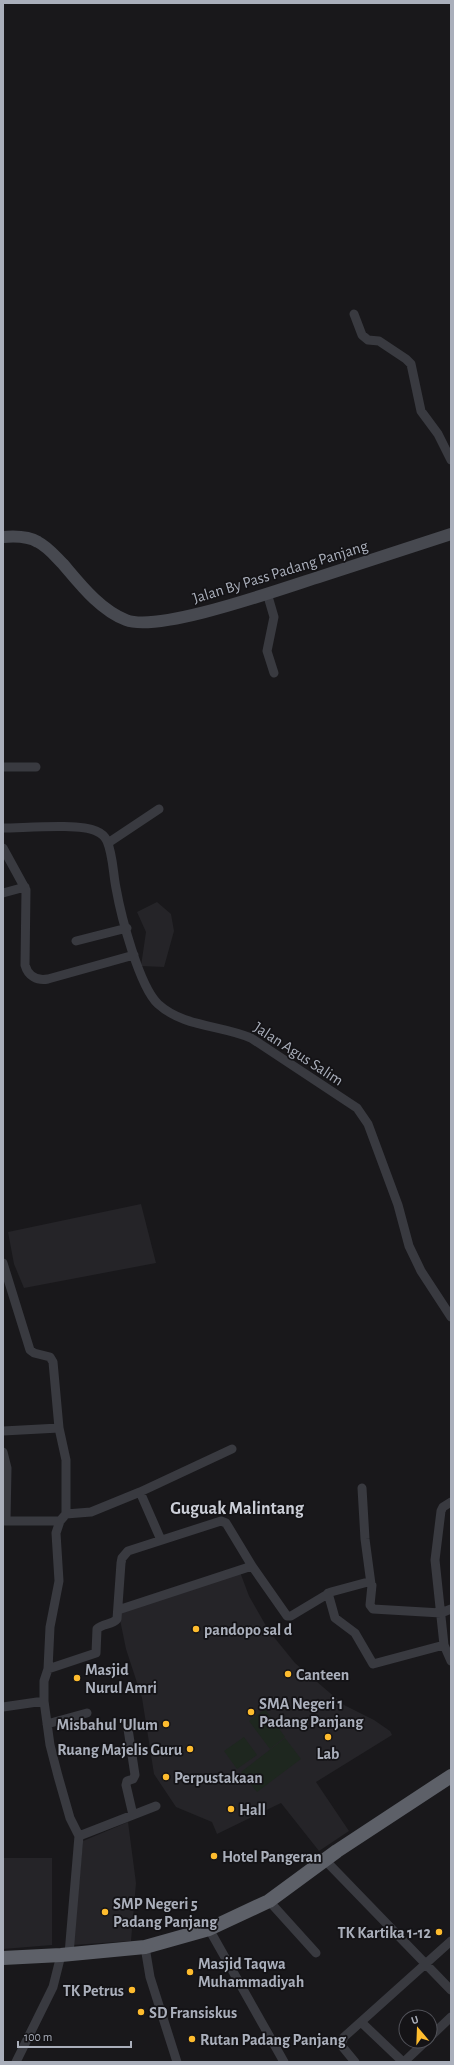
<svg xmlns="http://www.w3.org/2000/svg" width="454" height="2065" viewBox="0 0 454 2065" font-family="'Alegreya Sans',sans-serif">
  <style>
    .built { fill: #252428 }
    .green { fill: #1e271f }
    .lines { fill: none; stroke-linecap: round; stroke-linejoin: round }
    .minor { stroke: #393a40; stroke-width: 9 }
    .secondary { stroke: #474950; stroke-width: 12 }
    .trunk { stroke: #5d6068; stroke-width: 14 }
    .poi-dot { fill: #febc2e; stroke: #141316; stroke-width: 1.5 }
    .labels { text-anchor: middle; stroke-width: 3.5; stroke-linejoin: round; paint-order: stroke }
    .street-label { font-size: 16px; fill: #aaafbb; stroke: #141316 }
    .poi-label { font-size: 16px; font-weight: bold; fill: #aaafbb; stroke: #141316; text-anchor: start }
    .quarter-label { font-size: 18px; font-weight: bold; fill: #cbced7; stroke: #141316 }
  </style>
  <rect width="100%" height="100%" fill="#19181b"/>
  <!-- built -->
  <path class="built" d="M 157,902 L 171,914 L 174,931 L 164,967 L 141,966 L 146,932 L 137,912 Z
    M 141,1204 L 156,1263 L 24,1288 L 14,1264 L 8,1232 Z
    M 240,1572 L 249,1596 L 269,1631 L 295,1663 L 344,1705 L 374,1720 L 390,1731 L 392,1735 L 316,1782 L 349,1831 L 319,1851 L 281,1803 L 217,1834 L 212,1822 L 176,1807 L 154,1774 L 142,1698 L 126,1649 L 118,1610 Z
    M 128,1822 L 136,1883 L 131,1941 L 73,1945 L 83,1841 Z
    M 3,1858 L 52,1858 L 52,1945 L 3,1949 Z"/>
  <!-- green -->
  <path class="green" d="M 265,1709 L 285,1737 L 270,1749 L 249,1721 Z
    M 244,1737 L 257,1755 L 247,1762 L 234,1744 Z
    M 285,1738 L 301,1759 L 257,1792 L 241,1772 Z
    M 234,1744 L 247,1762 L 237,1769 L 224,1751 Z"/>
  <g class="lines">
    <!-- minor -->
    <path class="minor" d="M 354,314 L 362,335 L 368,340 L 379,341 L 406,359 L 411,364 L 421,411 L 438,434 L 451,460
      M 267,593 L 274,617 L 267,651 L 274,673
      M 3,767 L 36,767
      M 3,828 C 24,828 80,823 96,831 C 101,833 105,836 107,841 C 113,855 113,873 116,888 C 121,916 139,986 158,1004 C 183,1027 221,1025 251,1038 L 357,1108 L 368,1124 L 398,1205 L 409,1246 L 421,1271 L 451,1317
      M 108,843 L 159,809
      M 3,848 L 26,890 L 25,965 C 28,976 37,981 48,979 L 134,955
      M 3,893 L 25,887
      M 76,941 L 127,928
      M 3,1263 L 30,1350 L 34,1353 L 50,1357 L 53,1362 L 59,1428 L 66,1460 L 66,1514 L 60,1521 L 56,1533 L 59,1581 L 50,1627 L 48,1669 L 44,1681 L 44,1701 L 3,1707
      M 3,1431 L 59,1428
      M 3,1452 L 7,1468 L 6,1521
      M 362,1488 L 365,1539 L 371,1584
      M 140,1492 L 161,1540
      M 451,1502 L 443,1507 L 441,1511 L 435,1560 L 444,1645 L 451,1661
      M 66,1514 L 91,1512 L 140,1492 L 232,1449
      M 3,1521 L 60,1521
      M 328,1593 L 335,1618 L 355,1633 L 373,1664 L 444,1645
      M 118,1610 L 252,1566
      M 48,1669 L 96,1653 L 97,1629 C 103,1623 112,1625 117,1619 L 121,1563 L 122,1558 L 128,1551 L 221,1521 L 226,1523 L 252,1566 L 287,1616 L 291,1616 L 331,1592 L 368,1582 L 372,1585 L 370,1605 L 373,1609 L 441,1613 L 451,1609
      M 44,1701 L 50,1745 L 58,1776 L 70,1818 L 79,1836 L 69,1954
      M 47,1724 L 87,1713
      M 128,1729 L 135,1775 L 133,1779 L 127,1781 L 126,1785 L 133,1815
      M 79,1836 L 156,1806
      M 325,1860 L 451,1990
      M 269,1901 L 316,1953
      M 209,1929 L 284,2062
      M 145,1947 L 150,1977 L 177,2062
      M 361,2022 L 402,2061 L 406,2060 L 426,2041
      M 430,2037 L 451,2017
      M 16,2062 L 53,1987 L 61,1955
      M 355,2062 L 341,2045 L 344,2037 L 451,1941"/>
    <!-- secondary -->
    <path class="secondary" d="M 3,537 C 14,536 28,536 38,542 C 48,547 55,556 63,564 C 80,584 100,610 126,620 C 160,633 283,588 322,576 C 365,562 408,548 451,534"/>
    <!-- trunk -->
    <path class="trunk" d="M 3,1958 L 61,1955 L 145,1947 L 209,1929 L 269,1901 L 337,1851 L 451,1776"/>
  </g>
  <!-- markers -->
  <g class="poi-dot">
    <circle cx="196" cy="1629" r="4"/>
    <circle cx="288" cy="1674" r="4"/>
    <circle cx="77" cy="1678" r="4"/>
    <circle cx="251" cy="1712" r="4"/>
    <circle cx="166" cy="1724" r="4"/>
    <circle cx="328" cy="1737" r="4"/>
    <circle cx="190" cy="1749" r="4"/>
    <circle cx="166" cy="1777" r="4"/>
    <circle cx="231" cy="1809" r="4"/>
    <circle cx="214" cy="1856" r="4"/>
    <circle cx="105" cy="1912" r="4"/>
    <circle cx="439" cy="1932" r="4"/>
    <circle cx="190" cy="1972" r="4"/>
    <circle cx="132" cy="1990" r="4"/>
    <circle cx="141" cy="2012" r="4"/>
    <circle cx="192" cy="2039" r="4"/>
  </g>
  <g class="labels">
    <!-- street labels -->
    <g class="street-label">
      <text transform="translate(280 571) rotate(-17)" y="6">Jalan By Pass Padang Panjang</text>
      <text transform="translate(299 1053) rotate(33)" y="6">Jalan Agus Salim</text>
    </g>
    <!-- poi labels -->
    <g class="poi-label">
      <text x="204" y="1635">pandopo sal d</text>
      <text x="85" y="1675">Masjid<tspan x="85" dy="18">Nurul Amri</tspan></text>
      <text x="296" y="1680">Canteen</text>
      <text x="259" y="1709">SMA Negeri 1<tspan x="259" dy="18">Padang Panjang</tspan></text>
      <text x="158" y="1730" text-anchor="end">Misbahul 'Ulum</text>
      <text x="182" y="1755" text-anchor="end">Ruang Majelis Guru</text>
      <text x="328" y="1759" text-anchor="middle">Lab</text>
      <text x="174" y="1783">Perpustakaan</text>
      <text x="239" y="1815">Hall</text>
      <text x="222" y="1862">Hotel Pangeran</text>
      <text x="113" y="1909">SMP Negeri 5<tspan x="113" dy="18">Padang Panjang</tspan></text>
      <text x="431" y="1938" text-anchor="end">TK Kartika 1-12</text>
      <text x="198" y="1969">Masjid Taqwa<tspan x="198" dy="18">Muhammadiyah</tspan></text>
      <text x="124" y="1996" text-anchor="end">TK Petrus</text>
      <text x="149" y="2018">SD Fransiskus</text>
      <text x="200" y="2045">Rutan Padang Panjang</text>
    </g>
    <!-- quarter labels -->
    <g class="quarter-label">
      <text x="237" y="1514">Guguak Malintang</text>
    </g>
  </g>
  <!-- border -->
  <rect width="454" height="2065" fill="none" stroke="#aaafbb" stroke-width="8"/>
  <!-- north arrow -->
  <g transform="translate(418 2029) rotate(341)"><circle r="19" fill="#141316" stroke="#505158"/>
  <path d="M0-3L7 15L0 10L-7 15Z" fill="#febc2e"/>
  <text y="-6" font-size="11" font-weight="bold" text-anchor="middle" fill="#aaafbb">U</text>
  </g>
  <!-- scale -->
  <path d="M18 2041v6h113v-6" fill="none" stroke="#aaafbb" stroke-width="2"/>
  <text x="24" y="2041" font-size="12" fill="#aaafbb" stroke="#141316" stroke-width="3" paint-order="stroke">100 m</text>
</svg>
